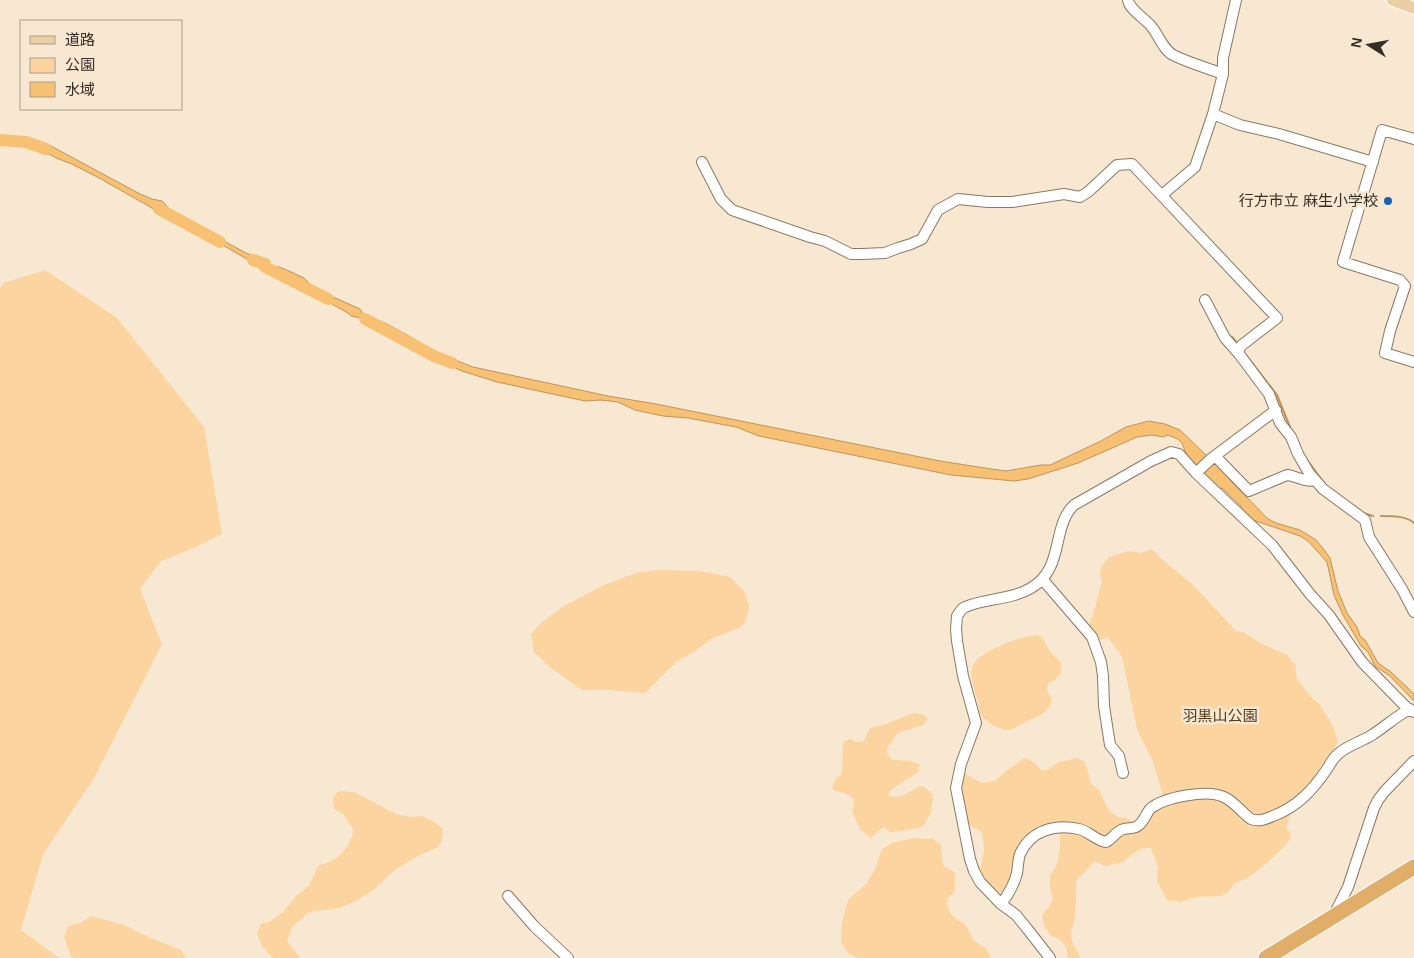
<svg xmlns="http://www.w3.org/2000/svg" width="1414" height="958" viewBox="0 0 1414 958" font-family="Helvetica,'Noto Sans JP',sans-serif">
  <style>
    .green { fill: #fcd49f }
    .water { fill: #f8c073; stroke: #be945c }
    .lines { fill: none; stroke-linecap: round; stroke-linejoin: round }
    .stream { stroke: #be945c; stroke-width: 2 }
    .river { stroke: #f8c073; stroke-width: 12 }
    .minor-casing { stroke: #887965; stroke-width: 12 }
    .major-casing { stroke: #fff; stroke-width: 14 }
    .highway-casing { stroke: #fff; stroke-width: 17 }
    .minor { stroke: #fff; stroke-width: 10 }
    .major { stroke: #eccea5; stroke-width: 12 }
    .highway { stroke: #e0ae69; stroke-width: 15 }
    .poi-dot { fill: #1a63b2; stroke: #f8e7d1; stroke-width: 2 }
    .labels { text-anchor: middle; stroke-width: 5; stroke-linejoin: round; paint-order: stroke }
    .poi-label { font-size: 15px; fill: #352e26; stroke: #f8e7d1; text-anchor: end }
    .park-label { font-size: 15px; fill: #523c1b; stroke: #f8e7d1 }
  </style>
  <rect width="100%" height="100%" fill="#f8e7d1"/>
  <!-- green -->
  <path class="green" d="M 45,270 L 117,318 L 204,427 L 222,534 L 189,550 L 161,561 L 140,589 L 162,644 L 94,778 L 43,854 L 21,930 L 59,958 L 0,958 L 0,288 L 4,283 Z
    M 1152,549 L 1165,562 L 1192,584 L 1236,631 L 1243,632 L 1260,643 L 1287,655 L 1295,665 L 1297,679 L 1311,697 L 1319,704 L 1332,724 L 1338,741 L 1334,749 L 1320,767 L 1312,783 L 1290,813 L 1288,822 L 1286,828 L 1289,831 L 1291,836 L 1286,845 L 1261,868 L 1249,877 L 1235,883 L 1227,893 L 1220,896 L 1195,897 L 1181,902 L 1167,900 L 1157,881 L 1158,867 L 1151,848 L 1143,848 L 1133,853 L 1123,862 L 1106,866 L 1094,861 L 1081,876 L 1078,877 L 1076,883 L 1076,898 L 1075,918 L 1071,931 L 1072,942 L 1081,958 L 1068,958 L 1066,947 L 1059,939 L 1051,936 L 1044,925 L 1042,915 L 1049,907 L 1053,899 L 1050,888 L 1050,876 L 1057,865 L 1060,848 L 1060,833 L 1037,829 L 1005,891 L 999,893 L 993,890 L 979,876 C 979,868 982,864 983,857 C 985,849 983,840 982,832 L 971,826 L 963,814 L 960,776 L 965,774 L 982,783 L 995,781 L 1007,770 L 1025,758 C 1032,761 1036,763 1041,770 L 1047,770 L 1059,762 L 1078,758 L 1085,762 L 1091,784 L 1099,790 L 1104,801 L 1110,812 L 1118,817 L 1126,818 L 1136,823 L 1164,799 L 1153,762 L 1137,729 L 1122,656 L 1107,637 L 1097,641 L 1093,635 L 1089,625 L 1093,615 L 1102,581 L 1100,575 L 1101,567 L 1109,557 L 1129,551 L 1142,553 Z
    M 658,570 L 699,571 L 730,577 L 744,591 L 749,605 L 747,618 L 741,627 L 711,639 L 695,651 L 676,662 L 645,693 L 610,690 L 582,690 L 551,668 L 534,652 L 531,634 L 542,622 L 564,606 L 604,585 L 636,573 Z
    M 1035,635 L 1042,637 L 1049,650 L 1061,663 L 1061,673 L 1055,680 L 1048,683 L 1047,691 L 1052,700 C 1048,714 1039,716 1027,721 C 1022,723 1015,729 1009,730 C 1001,731 984,721 980,713 C 979,710 979,705 978,702 C 975,690 966,671 976,661 C 985,650 1022,636 1035,635 Z
    M 914,713 L 924,715 L 928,719 L 923,725 L 898,733 L 887,748 L 887,754 L 893,760 L 909,761 L 919,764 L 919,771 C 910,779 898,783 889,792 L 889,796 C 901,800 910,791 920,786 L 926,788 L 933,795 L 931,813 L 922,827 L 907,830 L 890,832 L 884,827 L 879,830 L 871,838 L 860,829 L 852,811 L 854,799 L 845,793 L 835,791 L 832,788 L 835,780 L 842,773 L 843,742 L 850,739 L 856,742 L 864,741 L 870,728 L 883,725 Z
    M 339,791 L 354,792 L 396,814 L 410,817 L 422,816 L 433,821 L 443,829 L 442,841 L 436,848 L 416,857 L 396,869 L 372,891 L 356,901 L 340,908 L 309,912 L 292,927 L 287,941 L 300,958 L 273,958 L 262,946 L 257,933 L 261,924 L 269,922 L 283,912 L 296,896 L 309,886 L 318,866 C 339,860 347,851 354,831 L 344,815 L 334,809 L 333,798 Z
    M 914,838 L 933,839 L 941,845 L 943,866 L 955,872 L 955,891 L 947,899 C 948,915 954,918 966,925 L 973,940 L 986,948 L 991,958 L 858,958 L 849,954 L 841,943 L 842,923 L 848,900 L 867,883 L 875,869 L 882,849 L 892,843 Z
    M 91,916 L 124,925 L 153,939 L 181,950 L 186,958 L 74,958 L 71,956 L 64,937 L 68,926 L 81,923 Z"/>
  <!-- water -->
  <path class="water" d="M 30,143 L 41,145 L 47,148 L 51,146 L 140,194 L 152,199 L 162,201 L 173,213 L 194,223 L 213,235 L 244,252 L 267,262 L 272,266 L 279,267 L 289,271 L 304,278 L 315,289 L 360,309 L 364,315 L 385,323 L 409,336 L 437,353 L 473,367 L 608,396 L 656,404 L 940,461 L 985,468 L 1006,471 L 1041,465 L 1050,465 L 1101,441 L 1126,427 L 1149,421 L 1165,424 L 1180,430 L 1230,478 L 1230,480 L 1268,519 L 1276,523 L 1300,530 L 1316,540 L 1325,551 L 1330,558 L 1338,591 L 1347,613 L 1357,627 L 1360,636 L 1365,640 L 1378,663 L 1391,672 L 1414,694 L 1414,701 L 1390,676 L 1375,666 L 1368,652 L 1361,646 L 1343,615 L 1334,595 L 1327,562 L 1308,541 L 1300,536 L 1253,520 L 1250,520 L 1242,512 L 1241,506 L 1222,488 L 1220,489 L 1186,454 L 1182,443 L 1178,439 L 1168,435 L 1163,437 L 1152,435 L 1137,437 L 1078,463 L 1028,479 L 1014,481 L 951,475 L 759,436 L 736,427 L 688,418 L 663,416 L 635,410 L 618,402 L 601,400 L 585,401 L 497,382 L 462,371 L 441,361 L 432,354 L 397,332 L 373,325 L 360,318 L 351,316 L 348,313 L 314,294 L 306,284 L 297,277 L 257,265 L 214,240 L 199,229 L 187,222 L 159,212 L 101,179 L 72,164 L 56,158 Z"/>
  <g class="lines">
    <!-- stream -->
    <path class="stream" d="M 1232,337 L 1238,344
      M 1243,351 L 1277,395 L 1290,427
      M 1305,457 L 1324,483
      M 1363,513 L 1373,516
      M 1381,516 C 1392,516 1407,516 1414,523"/>
    <!-- river -->
    <path class="river" d="M 0,140 L 26,142 L 46,149
      M 159,209 L 220,242
      M 253,260 L 265,264 L 265,267 L 328,299
      M 365,319 L 434,356 L 452,363"/>
    <defs>
      <path id="minor" d="M 1128,0 C 1129,9 1144,18 1151,26 C 1159,35 1163,51 1175,56 C 1190,63 1207,68 1223,74
        M 1213,114 L 1240,125 L 1279,134 L 1373,162
        M 1414,139 L 1382,130 L 1343,262 L 1400,280 L 1405,286 L 1390,331 L 1385,353 L 1414,362
        M 702,162 L 721,199 L 732,210 L 810,237 L 825,241 L 851,254 L 862,254 L 885,253 L 898,248 L 911,244 L 922,239 L 938,210 L 958,199 L 988,202 L 1012,202 L 1064,194 L 1080,197 L 1088,192 L 1117,165 L 1132,164 L 1277,318 L 1242,345 L 1239,349 L 1239,354 L 1269,394 L 1280,423 L 1291,437 L 1298,454 L 1309,473 L 1323,489 L 1365,520 L 1369,537 L 1402,589 L 1414,612
        M 1162,195 L 1195,167 L 1213,114 L 1223,74 L 1223,58 L 1236,0
        M 1205,300 L 1225,338 L 1239,354
        M 1215,456 L 1249,491 L 1287,475 C 1296,476 1307,483 1314,480
        M 1196,473 L 1212,458 L 1276,410
        M 1043,580 L 1092,637 L 1101,662 L 1103,676 L 1104,706 L 1110,745 L 1119,756 L 1123,773
        M 508,896 L 534,926 L 568,958
        M 1001,904 C 1008,895 1014,885 1017,873 C 1018,867 1018,860 1020,854 C 1031,830 1055,824 1079,829 C 1088,831 1097,841 1106,842 C 1112,839 1115,833 1121,830 C 1127,827 1134,830 1139,825 C 1144,821 1146,814 1150,809 C 1164,797 1207,789 1224,797 C 1235,802 1242,813 1251,819 C 1259,822 1266,819 1273,816 C 1297,807 1313,790 1327,769 C 1331,763 1333,758 1338,754 C 1348,745 1361,742 1372,735 C 1385,727 1396,716 1410,709
        M 1337,915 L 1337,909 L 1348,887 L 1374,808 L 1378,800 L 1385,791 L 1414,761
        M 1050,958 L 1029,931 L 1016,915 L 1001,904 L 980,882 L 974,871 L 970,859 L 956,788 L 961,764 L 976,723 L 963,676 L 957,641 L 956,629 L 957,616 L 962,609 L 965,607 C 986,598 1011,600 1031,588 C 1065,568 1051,527 1074,505 L 1151,461 L 1171,452 L 1179,454 L 1196,473 L 1272,545 L 1310,594 L 1329,615 L 1362,662 L 1406,707 L 1414,712"/>
      <path id="major" d="M 1393,0 L 1414,8"/>
      <path id="highway" d="M 1266,958 L 1414,867"/>
    </defs>
    <!-- minor casing -->
    <use href="#minor" class="minor-casing"/>
    <!-- major casing -->
    <use href="#major" class="major-casing"/>
    <!-- highway casing -->
    <use href="#highway" class="highway-casing"/>
    <!-- minor -->
    <use href="#minor" class="minor"/>
    <!-- major -->
    <use href="#major" class="major"/>
    <!-- highway -->
    <use href="#highway" class="highway"/>
  </g>
  <!-- markers -->
  <circle class="poi-dot" cx="1388" cy="201" r="5"/>
  <g class="labels">
    <!-- poi labels -->
    <g class="poi-label">
      <text x="1378" y="206">行方市立 麻生小学校</text>
    </g>
    <!-- park labels -->
    <g class="park-label">
      <text x="1220" y="721">羽黒山公園</text>
    </g>
  </g>
  <!-- legend -->
  <rect x="20" y="20" width="162" height="90" fill="#f8e7d1" stroke="#aa9d8d"/>
  <rect x="30" y="36" width="25" height="8" fill="#eccea5" stroke="#aa9d8d"/>
  <text x="65" y="45" font-size="15" fill="#352e26">道路</text>
  <rect x="30" y="58" width="25" height="15" fill="#fcd49f" stroke="#aa9d8d"/>
  <text x="65" y="70" font-size="15" fill="#352e26">公園</text>
  <rect x="30" y="82" width="25" height="15" fill="#f8c073" stroke="#aa9d8d"/>
  <text x="65" y="95" font-size="15" fill="#352e26">水域</text>
  <!-- north arrow -->
  <g transform="translate(1369 45) rotate(281)" stroke="#f8e7d1" stroke-width="4" paint-order="stroke">
  <path d="M0-4L9 19L0 12L-9 19Z" fill="#352e26"/>
  <text y="-8" font-size="14" font-weight="bold" text-anchor="middle" fill="#352e26">N</text>
  </g>
</svg>
